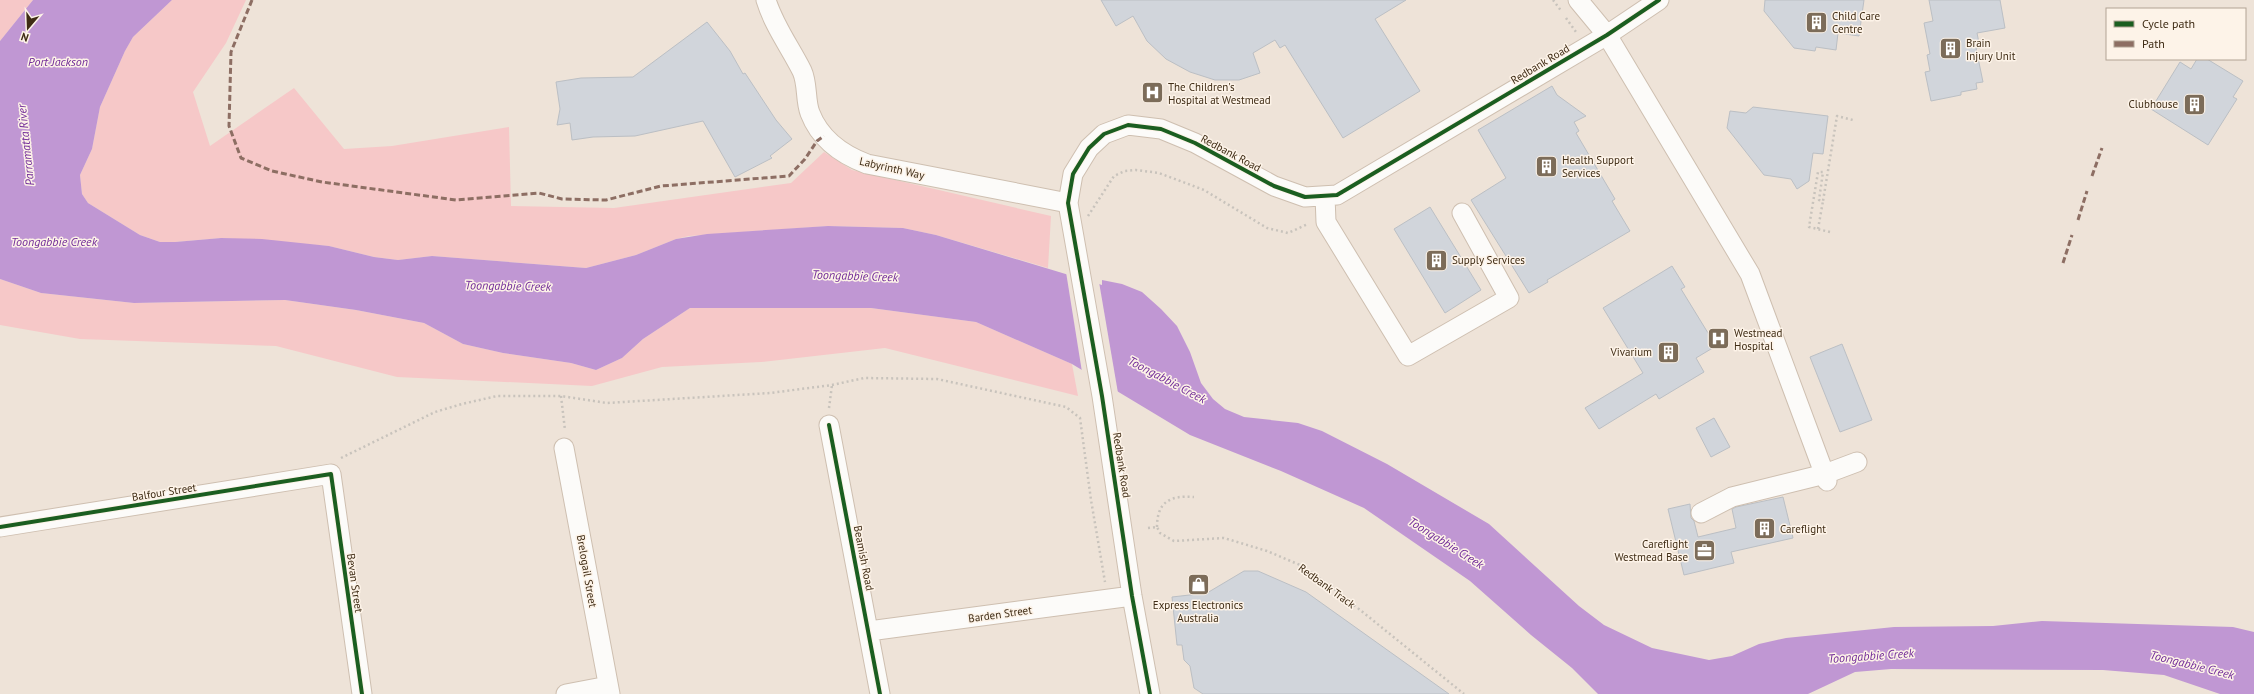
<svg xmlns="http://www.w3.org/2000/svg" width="2254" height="694" viewBox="0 0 2254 694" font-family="'PT Sans',sans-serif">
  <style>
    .green { fill: #f6c8c8 }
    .water { fill: #c097d3 }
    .pier { fill: #eee3d8 }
    .building { fill: #d1d5db; stroke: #bbbfc4 }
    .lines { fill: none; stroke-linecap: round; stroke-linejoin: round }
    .minor-casing { stroke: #cebfb0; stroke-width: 21 }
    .path { stroke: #c8c3bc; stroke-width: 2.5; stroke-dasharray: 2 3; stroke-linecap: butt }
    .minor { stroke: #fcfbf9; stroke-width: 19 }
    .quiet { stroke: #8d6e63; stroke-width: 3; stroke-dasharray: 6 3; stroke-linecap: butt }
    .cycleway-casing { stroke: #fdf3e8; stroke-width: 6 }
    .cycleway { stroke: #1b5e20; stroke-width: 4 }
    .labels { text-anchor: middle; stroke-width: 3; stroke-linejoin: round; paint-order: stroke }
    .poi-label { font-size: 11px; fill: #3f2c15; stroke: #fdf3e8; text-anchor: start }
    .street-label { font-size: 11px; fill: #3f2c15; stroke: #fdf3e8 }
    .water-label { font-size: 12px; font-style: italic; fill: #712b98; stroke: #fdf3e8 }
  </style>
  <rect width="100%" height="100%" fill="#eee3d8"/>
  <!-- green -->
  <path class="green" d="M 0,0 L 33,0 L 0,41 Z
    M 172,0 L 246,0 L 226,43 L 193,92 L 210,146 L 294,88 L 344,149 L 392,146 L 509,127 L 511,206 L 614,208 L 791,183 L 824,152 L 852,170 L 1051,216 L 1048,268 L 936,235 L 903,228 L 828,226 L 689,236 L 676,239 L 636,255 L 586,268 L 432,256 L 398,260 L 374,257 L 329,246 L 221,238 L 175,242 L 160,242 L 140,235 L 88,203 L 82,194 L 80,175 L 92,149 L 100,107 L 125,51 L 133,37 Z
    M 0,279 L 41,293 L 134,303 L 285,300 L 356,310 L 424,323 L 463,344 L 503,353 L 571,363 L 596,370 L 622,358 L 643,339 L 690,308 L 871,308 L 976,322 L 1072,364 L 1078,396 L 885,348 L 761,362 L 662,367 L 592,386 L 397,377 L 276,346 L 80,339 L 0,325 Z"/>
  <!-- water -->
  <path class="water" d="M 33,0 L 172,0 L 133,37 L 125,51 L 100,107 L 92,149 L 80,175 L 82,194 L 88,203 L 140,235 L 160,242 L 175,242 L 221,238 L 262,239 L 329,246 L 374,257 L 398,260 L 432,256 L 586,268 L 636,255 L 676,239 L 707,234 L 828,226 L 903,228 L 936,235 L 1102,285 L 1102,280 L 1122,284 L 1142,292 L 1161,309 L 1177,326 L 1190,352 L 1201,383 L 1213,399 L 1225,409 L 1244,417 L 1298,423 L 1322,431 L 1387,464 L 1489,524 L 1579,606 L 1604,625 L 1652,648 L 1709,660 L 1732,656 L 1759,644 L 1786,638 L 1894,627 L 1993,626 L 2042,621 L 2233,627 L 2254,632 L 2254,694 L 2220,694 L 2164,675 L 2103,670 L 1891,669 L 1855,672 L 1808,694 L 1598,694 L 1572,668 L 1531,635 L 1470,581 L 1364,508 L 1281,471 L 1190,435 L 1072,364 L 976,322 L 871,308 L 690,308 L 643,339 L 622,358 L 596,370 L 571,363 L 503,353 L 463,344 L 424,323 L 356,310 L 285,300 L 134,303 L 41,293 L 0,279 L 0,41 Z"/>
  <!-- pier -->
  <path class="pier" d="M 1066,272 L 1099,282 L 1118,393 L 1082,372 Z"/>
  <!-- building -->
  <path class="building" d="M 1101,0 L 1406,0 L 1375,19 L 1420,91 L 1343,138 L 1285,45 L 1280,48 L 1275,40 L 1253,53 L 1260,73 L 1239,80 L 1215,80 L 1190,72 L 1166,59 L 1147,41 L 1133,16 L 1116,26 Z
    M 1765,0 L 1864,0 L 1859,36 L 1838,33 L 1836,50 L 1816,47 L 1815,51 L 1794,48 L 1764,11 Z
    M 1929,0 L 2000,0 L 2005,28 L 1977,33 L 1980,48 L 1976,48 L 1983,82 L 1976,83 L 1977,89 L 1961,92 L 1961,95 L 1931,101 L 1925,72 L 1930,71 L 1927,55 L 1930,54 L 1924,23 L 1933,21 Z
    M 707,22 L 730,51 L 743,74 L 745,73 L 776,120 L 792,139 L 770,156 L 772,158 L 735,177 L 703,121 L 635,136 L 593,137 L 572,140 L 570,123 L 557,125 L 560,109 L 556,82 L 581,78 L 633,77 Z
    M 2197,59 L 2207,59 L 2243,81 L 2233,97 L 2237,99 L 2208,145 L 2151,109 L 2180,62 L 2191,69 Z
    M 1552,86 L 1557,95 L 1586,116 L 1574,122 L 1579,131 L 1576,133 L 1615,199 L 1612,201 L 1630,231 L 1547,280 L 1548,282 L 1529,293 L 1471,200 L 1506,178 L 1478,130 Z
    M 1753,107 L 1828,116 L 1823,154 L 1813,153 L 1809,181 L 1797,189 L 1791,179 L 1764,175 L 1727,128 L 1730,111 L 1746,113 Z
    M 1430,207 L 1481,290 L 1445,313 L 1394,229 Z
    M 1672,266 L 1685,287 L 1681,289 L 1716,346 L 1696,358 L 1704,372 L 1659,399 L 1656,394 L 1599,429 L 1585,408 L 1643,373 L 1603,308 Z
    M 1842,344 L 1872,420 L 1840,432 L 1810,357 Z
    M 1714,418 L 1730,447 L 1711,457 L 1696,428 Z
    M 1783,497 L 1793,538 L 1731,552 L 1734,563 L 1684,575 L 1668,509 L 1690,504 L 1691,518 L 1694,521 L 1698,537 L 1736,528 L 1732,509 L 1736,507 Z
    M 1244,571 L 1258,571 L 1306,592 L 1449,694 L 1203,694 L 1194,688 L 1190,666 L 1184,660 L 1182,645 L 1177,645 L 1172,597 L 1207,593 Z"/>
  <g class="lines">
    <defs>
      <path id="minor" d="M 766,0 C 774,26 790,47 802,71 C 808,84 805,100 810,113 C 820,139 843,155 867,164 L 1068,203
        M 1578,0 L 1607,35 L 1750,274 L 1827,481
        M 1325,196 L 1326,222 L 1408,356 L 1509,298 L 1462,213
        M 829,425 L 880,694
        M 564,448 L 610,694
        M 1701,513 L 1732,497 L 1825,474 L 1857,462
        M 0,527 L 331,474 L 362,694
        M 869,631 L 1132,596
        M 566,694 L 608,686
        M 1150,694 L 1132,596 L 1102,396 L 1068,203 L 1073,174 L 1089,148 L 1104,134 L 1128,125 L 1161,129 L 1195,143 L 1274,186 L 1305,197 L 1337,195 L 1607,35 L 1659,0"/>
    </defs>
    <!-- minor casing -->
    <use href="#minor" class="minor-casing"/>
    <!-- path -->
    <path class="path" d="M 1553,0 L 1562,12
      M 1566,18 L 1576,32
      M 1088,216 L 1114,176 L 1125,171 L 1136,170 L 1159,173 L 1204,190 L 1267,228 L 1288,233 L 1308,224
      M 1818,229 L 1823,201
      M 1830,232 L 1809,227 L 1818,172 L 1823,172 L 1819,200 L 1823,201 L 1837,116 L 1853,120
      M 561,396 L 565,430
      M 829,408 L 832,385
      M 341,458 L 435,412 L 462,404 L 497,396 L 561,396 L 607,403 L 770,393 L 832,385 L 864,378 L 937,379 L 1066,407 L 1080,418 L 1091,500 L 1105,582
      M 1157,527 C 1157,502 1170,495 1194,497
      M 1148,528 L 1157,527 L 1160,533 L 1174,541 L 1224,538 L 1267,551 L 1300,565 L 1333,588 L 1464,694"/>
    <!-- minor -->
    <use href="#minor" class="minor"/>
    <!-- quiet -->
    <path class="quiet" d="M 252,0 L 231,52 L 229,126 L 241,158 L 272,171 L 322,182 L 456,200 L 539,193 L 562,199 L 606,200 L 661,186 L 789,176 L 805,159 L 817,141 L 824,136
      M 2092,176 L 2102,148
      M 2078,220 L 2087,191
      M 2063,263 L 2072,235"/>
    <defs>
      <path id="cycleway" d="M 829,425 L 880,694
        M 0,527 L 331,474 L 362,694
        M 1150,694 L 1132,596 L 1102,396 L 1068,203 L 1073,174 L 1089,148 L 1104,134 L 1128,125 L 1161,129 L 1195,143 L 1274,186 L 1305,197 L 1337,195 L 1607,35 L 1659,0"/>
    </defs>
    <!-- cycleway casing -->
    <use href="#cycleway" class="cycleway-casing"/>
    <!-- cycleway -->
    <use href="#cycleway" class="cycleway"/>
  </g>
  <!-- icons -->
  <defs>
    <symbol id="building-square" viewBox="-11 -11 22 22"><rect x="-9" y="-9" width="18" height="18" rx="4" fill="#7c6c59" stroke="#fdf3e8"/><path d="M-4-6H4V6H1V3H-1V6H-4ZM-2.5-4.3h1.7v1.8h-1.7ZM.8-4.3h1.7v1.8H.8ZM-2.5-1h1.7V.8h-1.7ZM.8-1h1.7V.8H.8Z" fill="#fff"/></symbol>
    <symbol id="hospital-square" viewBox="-11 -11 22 22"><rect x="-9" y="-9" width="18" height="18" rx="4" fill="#7c6c59" stroke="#fdf3e8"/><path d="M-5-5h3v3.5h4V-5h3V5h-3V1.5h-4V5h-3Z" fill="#fff"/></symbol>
    <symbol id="office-square" viewBox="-11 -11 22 22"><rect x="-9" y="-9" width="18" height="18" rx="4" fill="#7c6c59" stroke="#fdf3e8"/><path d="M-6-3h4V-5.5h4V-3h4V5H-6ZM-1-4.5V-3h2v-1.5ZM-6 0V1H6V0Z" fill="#fff"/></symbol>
    <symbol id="shop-square" viewBox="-11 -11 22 22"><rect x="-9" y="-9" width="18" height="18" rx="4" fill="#7c6c59" stroke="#fdf3e8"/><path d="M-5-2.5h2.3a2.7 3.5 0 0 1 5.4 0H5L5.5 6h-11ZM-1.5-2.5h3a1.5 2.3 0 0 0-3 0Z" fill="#fff"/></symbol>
  </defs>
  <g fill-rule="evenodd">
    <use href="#building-square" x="1804" y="10" width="25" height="25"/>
    <use href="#building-square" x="1938" y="36" width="25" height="25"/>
    <use href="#hospital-square" x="1140" y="80" width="25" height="25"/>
    <use href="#building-square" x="2182" y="92" width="25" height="25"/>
    <use href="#building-square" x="1534" y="154" width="25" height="25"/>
    <use href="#building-square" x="1424" y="248" width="25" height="25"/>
    <use href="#hospital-square" x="1706" y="326" width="25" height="25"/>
    <use href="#building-square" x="1656" y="340" width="25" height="25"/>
    <use href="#building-square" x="1752" y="516" width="25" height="25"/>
    <use href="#office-square" x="1692" y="538" width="25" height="25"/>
    <use href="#shop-square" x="1186" y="572" width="25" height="25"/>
  </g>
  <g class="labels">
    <!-- poi labels -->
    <g class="poi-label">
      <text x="1832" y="20">Child Care<tspan x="1832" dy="13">Centre</tspan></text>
      <text x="1966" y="47">Brain<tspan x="1966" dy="13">Injury Unit</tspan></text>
      <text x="1168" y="91">The Children's<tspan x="1168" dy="13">Hospital at Westmead</tspan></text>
      <text x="2178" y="108" text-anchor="end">Clubhouse</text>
      <text x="1562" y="164">Health Support<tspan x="1562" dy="13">Services</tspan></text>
      <text x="1452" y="264">Supply Services</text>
      <text x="1734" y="337">Westmead<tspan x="1734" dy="13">Hospital</tspan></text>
      <text x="1652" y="356" text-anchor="end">Vivarium</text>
      <text x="1780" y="533">Careflight</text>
      <text x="1688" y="548" text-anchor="end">Careflight<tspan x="1688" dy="13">Westmead Base</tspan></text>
      <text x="1198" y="609" text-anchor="middle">Express Electronics<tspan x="1198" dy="13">Australia</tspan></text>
    </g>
    <!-- street labels -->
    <g class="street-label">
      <text transform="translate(1540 64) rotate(-31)" y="4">Redbank Road</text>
      <text transform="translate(1231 153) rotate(28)" y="4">Redbank Road</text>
      <text transform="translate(892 168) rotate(13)" y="4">Labyrinth Way</text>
      <text transform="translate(1122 465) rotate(81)" y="4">Redbank Road</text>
      <text transform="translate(164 492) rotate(-9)" y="4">Balfour Street</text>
      <text transform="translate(864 558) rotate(79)" y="4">Beamish Road</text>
      <text transform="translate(587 571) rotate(80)" y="4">Brelogail Street</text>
      <text transform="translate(355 583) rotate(82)" y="4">Bevan Street</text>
      <text transform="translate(1327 586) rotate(36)" y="4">Redbank Track</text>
      <text transform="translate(1000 614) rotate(-8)" y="4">Barden Street</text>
    </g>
    <!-- water labels -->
    <g class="water-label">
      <text x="58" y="66">Port Jackson</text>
      <text transform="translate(26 145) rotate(-96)" y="4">Parramatta River</text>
      <text x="54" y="246">Toongabbie Creek</text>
      <text transform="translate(855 276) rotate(2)" y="4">Toongabbie Creek</text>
      <text transform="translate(508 286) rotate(1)" y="4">Toongabbie Creek</text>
      <text transform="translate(1167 380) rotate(28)" y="4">Toongabbie Creek</text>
      <text transform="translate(1446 543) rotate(32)" y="4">Toongabbie Creek</text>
      <text transform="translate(1871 656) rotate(-4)" y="4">Toongabbie Creek</text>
      <text transform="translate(2192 665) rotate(14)" y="4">Toongabbie Creek</text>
    </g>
  </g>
  <!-- legend -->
  <rect x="2106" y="8" width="140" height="52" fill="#fdf3e8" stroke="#b1a394"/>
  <rect x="2114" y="21" width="20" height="6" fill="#1b5e20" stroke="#b1a394"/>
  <text x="2142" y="28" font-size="12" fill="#3f2c15">Cycle path</text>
  <rect x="2114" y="41" width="20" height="6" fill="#8d6e63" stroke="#b1a394"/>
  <text x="2142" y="48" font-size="12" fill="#3f2c15">Path</text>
  <!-- north arrow -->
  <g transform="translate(28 28) rotate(199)" stroke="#fdf3e8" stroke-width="3" paint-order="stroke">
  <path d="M0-3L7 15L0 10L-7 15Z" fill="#3f2c15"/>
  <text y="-6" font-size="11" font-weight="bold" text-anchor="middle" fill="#3f2c15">N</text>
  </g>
</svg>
